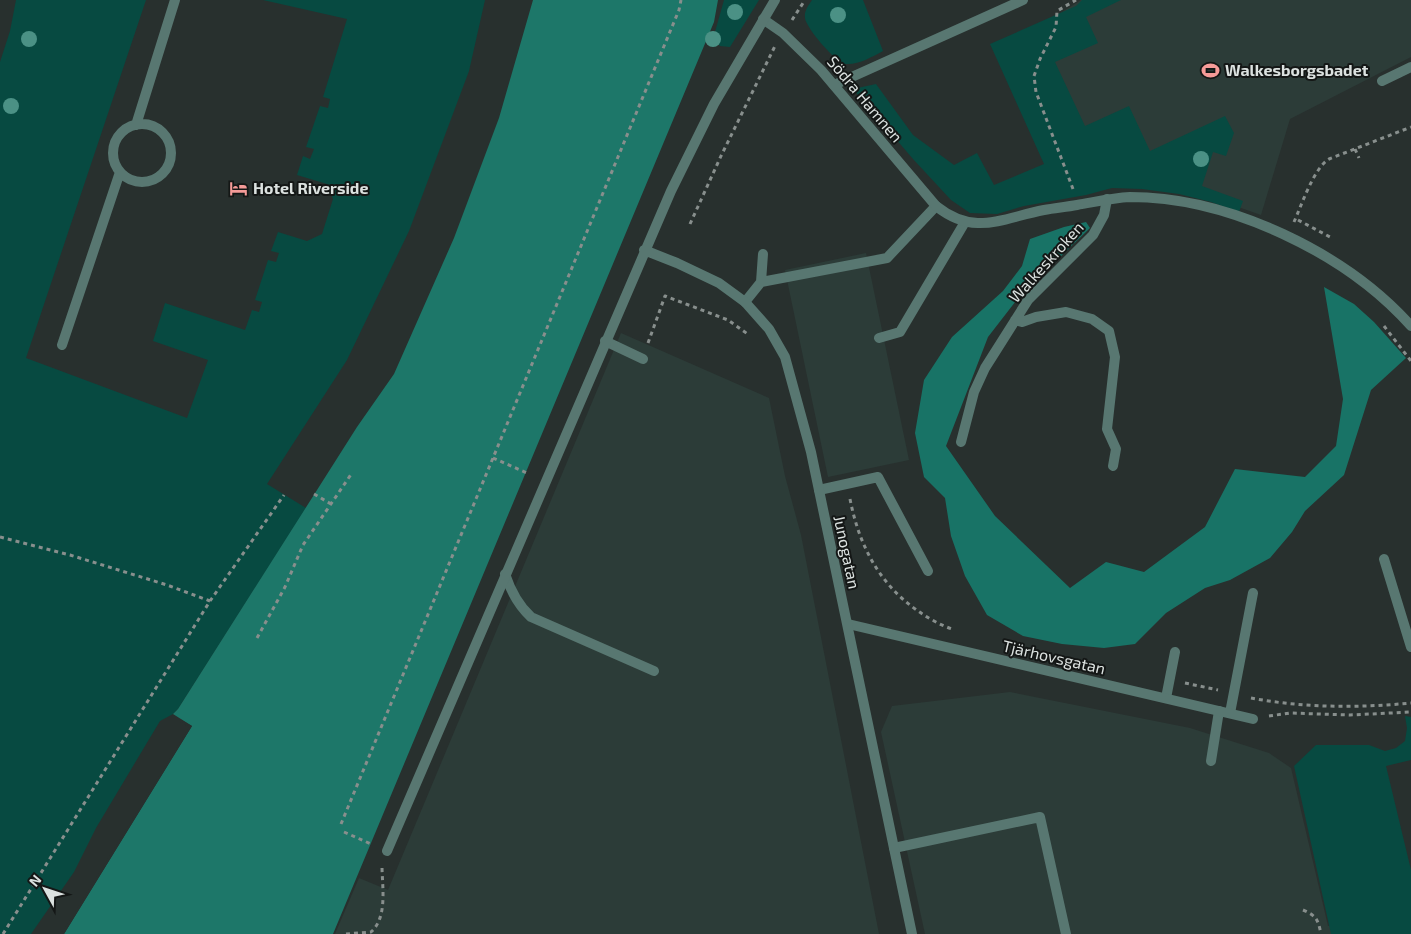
<svg xmlns="http://www.w3.org/2000/svg" width="1411" height="934" viewBox="0 0 1411 934" font-family="'Exo 2',sans-serif">
  <style>
    .built { fill: #2c3c38 }
    .green { fill: #074a41 }
    .forest { fill: #187366 }
    .water { fill: #1d7769 }
    .pier { fill: #28302e }
    .lines { fill: none; stroke-linecap: round; stroke-linejoin: round }
    .path { stroke: #888f8d; stroke-width: 3; stroke-dasharray: 4 4; stroke-linecap: butt }
    .service { stroke: #587771; stroke-width: 10 }
    .minor { stroke: #587771; stroke-width: 10 }
    .tertiary { stroke: #587771; stroke-width: 10 }
    .tree { fill: #4b9185 }
    .labels { text-anchor: middle; stroke-width: 4; stroke-linejoin: round; paint-order: stroke }
    .poi-label { font-size: 16px; font-weight: bold; fill: #dce2e0; stroke: #141716; text-anchor: start }
    .street-label { font-size: 16px; fill: #dce2e0; stroke: #141716 }
  </style>
  <rect width="100%" height="100%" fill="#28302e"/>
  <!-- built -->
  <path class="built" d="M 1081,0 L 1411,0 L 1411,57 L 1290,119 L 1261,215 L 1210,197 L 1105,180 L 1026,35 Z
    M 866,253 L 909,460 L 828,477 L 785,270 Z
    M 621,333 L 769,398 L 785,476 L 801,535 L 879,934 L 335,934 L 359,878 L 388,890 Z
    M 1010,692 L 1190,728 L 1269,753 L 1291,768 L 1328,926 L 1411,906 L 1411,934 L 925,934 L 881,732 L 892,706 Z"/>
  <!-- green -->
  <path class="green" d="M 16,0 L 146,0 L 26,358 L 187,418 L 208,360 L 153,341 L 165,303 L 245,330 L 252,310 L 259,312 L 262,302 L 255,300 L 268,260 L 276,262 L 279,253 L 271,251 L 278,232 L 307,241 L 322,234 L 333,199 L 327,184 L 297,175 L 303,156 L 310,159 L 314,149 L 306,147 L 320,106 L 328,108 L 330,99 L 323,97 L 347,19 L 263,0 L 485,0 L 469,71 L 409,231 L 347,360 L 267,484 L 306,508 L 178,709 L 173,714 L 160,721 L 96,828 L 74,872 L 31,934 L 0,934 L 0,62 L 10,31 Z
    M 724,0 L 759,0 L 730,47 L 720,46 L 713,39 Z
    M 812,0 L 863,0 L 883,51 C 872,57 858,65 846,64 C 836,63 806,28 805,18 C 804,11 808,6 812,0 Z
    M 1082,0 L 1121,0 L 1086,17 L 1098,43 L 1055,62 L 1085,126 L 1129,106 L 1150,151 L 1225,116 L 1234,133 L 1226,156 L 1213,152 L 1202,186 L 1243,201 L 1239,212 L 1211,202 L 1179,194 L 1142,189 L 1112,188 L 1086,195 L 1024,206 L 997,214 L 970,213 L 951,200 L 913,159 L 853,89 L 876,84 L 913,135 L 954,165 L 977,153 L 994,185 L 1044,164 L 990,44 L 1076,6 Z
    M 1405,716 L 1411,717 L 1411,760 L 1386,766 L 1411,870 L 1411,934 L 1331,934 L 1294,766 L 1316,745 L 1369,745 L 1385,751 L 1396,748 L 1405,741 L 1407,728 Z"/>
  <!-- forest -->
  <path class="forest" d="M 1086,222 L 1090,228 L 1019,297 L 988,337 L 946,446 L 995,516 L 1070,588 L 1106,562 L 1144,572 L 1205,527 L 1235,469 L 1305,477 L 1336,446 L 1343,399 L 1324,287 L 1354,304 L 1374,322 L 1406,358 L 1371,390 L 1344,475 L 1305,511 L 1292,532 L 1270,558 L 1230,580 L 1205,588 L 1166,613 L 1135,644 L 1104,648 L 1062,644 L 1023,636 L 987,615 L 965,576 L 951,536 L 945,498 L 924,477 L 915,433 L 924,380 L 952,337 L 1003,291 L 1022,266 L 1030,239 L 1064,227 Z"/>
  <!-- water -->
  <path class="water" d="M 533,0 L 718,0 L 714,22 L 333,934 L 64,934 L 192,726 L 173,714 L 178,709 L 357,427 L 394,374 L 454,238 L 499,118 Z"/>
  <!-- pier -->
  <path class="pier" d="M 180,719 L 192,726 L 64,934 L 61,934 L 189,727 L 179,721 Z"/>
  <g class="lines">
    <!-- path -->
    <path class="path" d="M 792,20 L 805,0
      M 1355,149 L 1359,158
      M 1073,189 L 1036,92 L 1034,76 L 1040,59 L 1056,27 L 1057,11 L 1076,0
      M 1298,220 L 1330,237
      M 1294,222 C 1302,204 1314,168 1329,159 L 1411,127
      M 690,224 L 721,156 L 775,46
      M 1384,326 L 1411,361
      M 648,343 L 665,296 L 728,320 L 749,335
      M 493,458 L 527,473
      M 314,494 L 331,504
      M 850,499 C 859,545 879,584 918,611 C 928,618 940,625 952,629
      M 0,537 L 70,555 L 167,585 L 210,601
      M 257,638 L 285,587 L 303,545 L 352,473
      M 1185,683 L 1218,690
      M 1251,698 C 1303,708 1358,708 1411,703
      M 1269,716 L 1290,713 L 1350,715 L 1411,712
      M 341,824 L 679,10 L 681,0
      M 344,832 L 371,844
      M 1303,910 C 1317,916 1318,920 1321,934
      M 3,934 L 210,601 L 284,495
      M 346,934 L 371,932 C 388,917 382,886 382,866"/>
    <!-- service -->
    <path class="service" d="M 1382,81 L 1411,67
      M 834,85 L 1023,0
      M113 153a29 29 0 1 1 58 0a29 29 0 1 1-58 0Z
      M 136,125 L 175,0
      M 761,282 L 887,258 L 936,206
      M 745,302 L 761,282 L 763,254
      M 1015,320 L 1022,322 L 1036,317 L 1066,312 L 1092,319 L 1109,331 L 1115,357 L 1107,429 L 1116,449 L 1113,466
      M 879,338 L 900,332 L 965,222
      M 605,341 L 643,359
      M 62,345 L 120,172
      M 961,442 L 974,392 L 985,368 L 1028,300 L 1093,235 L 1104,215 L 1107,199
      M 819,490 L 878,477 L 928,571
      M 1384,559 L 1411,647
      M 505,574 C 511,592 518,605 531,617 L 654,671
      M 1166,698 L 1175,652
      M 1230,713 L 1253,593
      M 1211,761 L 1219,711
      M 894,848 L 1040,817 L 1066,934"/>
    <!-- minor -->
    <path class="minor" d="M 763,19 L 783,33 L 821,70 L 936,206 C 975,237 1002,218 1044,210 C 1055,208 1066,207 1077,205 C 1095,202 1112,198 1130,197 C 1229,197 1346,253 1411,326
      M 848,624 L 1253,719"/>
    <!-- tertiary -->
    <path class="tertiary" d="M 644,250 L 677,263 L 719,283 L 745,302 L 769,329 L 785,357 L 811,452 L 912,934
      M 387,851 L 671,191 L 714,104 L 775,0"/>
  </g>
  <!-- trees -->
  <g class="tree">
    <circle cx="735" cy="12" r="8"/>
    <circle cx="838" cy="15" r="8"/>
    <circle cx="29" cy="39" r="8"/>
    <circle cx="713" cy="39" r="8"/>
    <circle cx="11" cy="106" r="8"/>
    <circle cx="1201" cy="159" r="8"/>
  </g>
  <!-- icons -->
  <defs>
    <symbol id="stadium-bare" viewBox="-9 -9 18 18"><path d="M0-5a6.5 5 0 1 0 0 10a6.5 5 0 1 0 0-10ZM-3.5-1.8h7v3.6h-7Z" fill="#f59b98" stroke="#141716" stroke-width="2.5" paint-order="stroke"/></symbol>
    <symbol id="hotel-bare" viewBox="-9 -9 18 18"><path d="M-6-4.5h1.5V1H6V5H4.5V3h-9V5H-6ZM-4 0a1.8 1.8 0 1 1 3.6 0ZM.5 0V-2.5h3Q6-2.5 6 0Z" fill="#f59b98" stroke="#141716" stroke-width="2.5" paint-order="stroke"/></symbol>
  </defs>
  <g fill-rule="evenodd">
    <use href="#stadium-bare" x="1198" y="58" width="25" height="25"/>
    <use href="#hotel-bare" x="226" y="176" width="25" height="25"/>
  </g>
  <g class="labels">
    <!-- poi labels -->
    <g class="poi-label">
      <text x="1225" y="76">Walkesborgsbadet</text>
      <text x="253" y="194">Hotel Riverside</text>
    </g>
    <!-- street labels -->
    <g class="street-label">
      <text transform="translate(865 99) rotate(50)" y="6">Södra Hamnen</text>
      <text transform="translate(1046 262) rotate(-48)" y="6">Walkeskroken</text>
      <text transform="translate(847 552) rotate(78)" y="6">Junogatan</text>
      <text transform="translate(1054 657) rotate(13)" y="6">Tjärhovsgatan</text>
    </g>
  </g>
  <!-- north arrow -->
  <g transform="translate(45 889) rotate(310)" stroke="#141716" stroke-width="4" paint-order="stroke">
  <path d="M0-4L9 19L0 12L-9 19Z" fill="#dce2e0"/>
  <text y="-8" font-size="14" font-weight="bold" text-anchor="middle" fill="#dce2e0">N</text>
  </g>
</svg>
